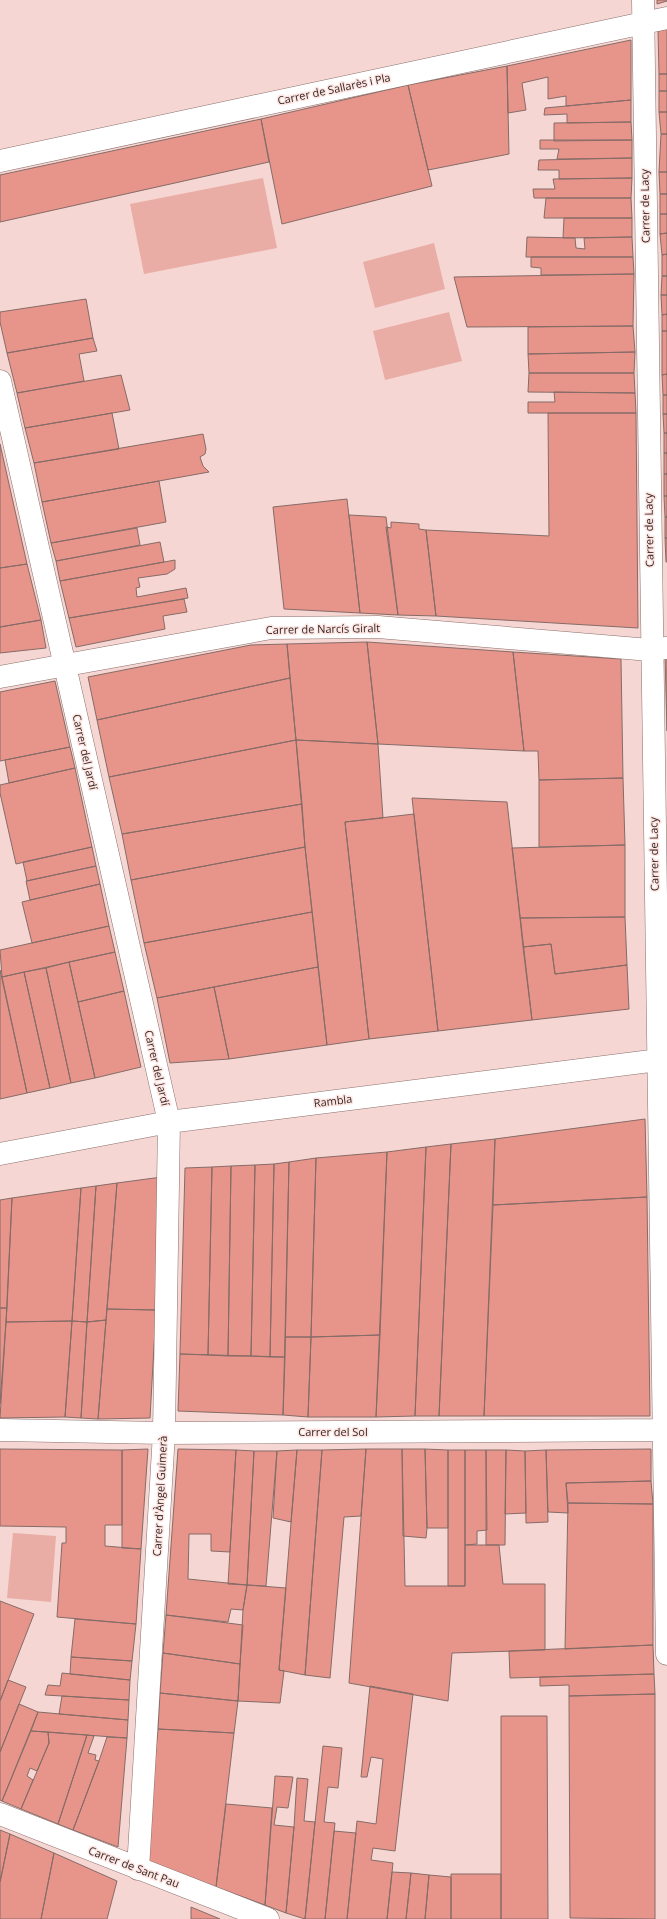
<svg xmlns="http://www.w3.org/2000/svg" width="667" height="1919" viewBox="0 0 667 1919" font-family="'Open Sans',sans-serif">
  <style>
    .green { fill: #e9ada6 }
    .building { fill: #e7958b; stroke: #866b67 }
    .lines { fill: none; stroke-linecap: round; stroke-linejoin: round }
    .minor-casing { stroke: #8b706c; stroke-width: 23 }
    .minor { stroke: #fff; stroke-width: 22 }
    .labels { text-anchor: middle; stroke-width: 3; stroke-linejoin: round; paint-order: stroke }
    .street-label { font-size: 11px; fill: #342826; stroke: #fee5e2 }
  </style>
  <rect width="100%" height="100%" fill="#f5d6d2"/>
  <!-- green -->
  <path class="green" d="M 263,178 L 277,248 L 144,274 L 130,204 Z
    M 434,243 L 445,289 L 375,308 L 363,262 Z
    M 449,312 L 462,361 L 385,380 L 373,331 Z
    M 13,1533 L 56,1536 L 51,1602 L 7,1598 Z"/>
  <!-- building -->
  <path class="building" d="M 657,0 L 667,0 L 667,1 L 657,4 Z
    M 667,29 L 667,74 L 659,74 L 658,31 Z
    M 631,40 L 631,100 L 566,106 L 566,96 L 548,99 L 548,77 L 522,83 L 526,110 L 508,113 L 507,66 Z
    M 507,66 L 509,154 L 428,170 L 408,85 Z
    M 659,74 L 667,74 L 667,91 L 659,91 Z
    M 408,85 L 432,186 L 282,224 L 261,119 Z
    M 659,91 L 667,91 L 667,112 L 659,112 Z
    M 631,100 L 631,122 L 567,123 L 567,114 L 544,115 L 545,108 Z
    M 659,112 L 667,112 L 667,134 L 661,134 Z
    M 261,119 L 269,162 L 0,222 L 0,175 Z
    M 631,122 L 632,140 L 554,141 L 554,123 Z
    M 661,134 L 667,134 L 667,172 L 659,172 Z
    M 540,140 L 632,140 L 632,158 L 557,159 L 559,149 L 540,149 Z
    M 632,158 L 632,178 L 559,179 L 559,170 L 538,170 L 539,160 Z
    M 659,172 L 667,172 L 667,194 L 660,194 Z
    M 632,178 L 631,198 L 534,198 L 533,189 L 555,189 L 553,179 Z
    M 660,194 L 667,194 L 667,214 L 660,214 Z
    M 546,198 L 631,198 L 632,218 L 544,218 Z
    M 660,214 L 667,214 L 667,233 L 660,234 Z
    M 564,218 L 632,218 L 632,237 L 563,238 Z
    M 667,233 L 667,254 L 662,255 L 660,234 Z
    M 527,237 L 575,238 L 576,248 L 585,249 L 584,238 L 632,237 L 633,257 L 526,257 Z
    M 667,254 L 667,276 L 662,276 L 662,255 Z
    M 531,257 L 633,257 L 634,274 L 541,275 L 541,268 L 531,267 Z
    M 634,274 L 633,326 L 467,327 L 454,277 Z
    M 662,276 L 667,276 L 667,295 L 661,295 Z
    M 661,295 L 667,295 L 667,314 L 662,315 Z
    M 86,299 L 93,338 L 7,353 L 0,322 L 0,312 Z
    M 667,314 L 667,331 L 662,331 L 662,315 Z
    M 633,326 L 635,352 L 528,354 L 528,327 Z
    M 662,331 L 667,331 L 667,374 L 662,375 Z
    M 93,338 L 97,351 L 79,354 L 84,381 L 17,393 L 7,353 Z
    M 635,352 L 634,373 L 529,373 L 528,354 Z
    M 529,373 L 634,373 L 635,393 L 528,392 Z
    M 667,374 L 667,395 L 663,395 L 662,375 Z
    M 121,375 L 130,410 L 25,428 L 17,393 Z
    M 554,392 L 635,393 L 636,413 L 528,413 L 528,402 L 555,402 Z
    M 663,395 L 667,395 L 667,414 L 663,414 Z
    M 112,413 L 119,449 L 34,463 L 25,428 Z
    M 548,413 L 636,413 L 638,628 L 436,616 L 426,530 L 549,536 Z
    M 663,414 L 667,414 L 667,433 L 664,433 Z
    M 664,433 L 667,433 L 667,453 L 664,453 Z
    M 203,434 L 206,449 L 205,454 L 200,457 L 203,466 L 209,472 L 42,502 L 34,463 Z
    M 0,444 L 27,564 L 0,568 Z
    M 664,453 L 667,453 L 667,474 L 664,474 Z
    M 664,474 L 667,474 L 667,496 L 664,496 Z
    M 159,481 L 166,522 L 51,543 L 42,502 Z
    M 664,496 L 667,496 L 667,517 L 665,517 Z
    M 347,499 L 360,613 L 284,609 L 273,507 Z
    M 349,515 L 386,517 L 398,615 L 360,613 Z
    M 665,517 L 667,517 L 667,538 L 665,538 Z
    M 391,522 L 419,524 L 419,529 L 426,530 L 436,616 L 398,615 L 386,527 L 391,528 Z
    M 137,528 L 140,545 L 56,561 L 51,543 Z
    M 665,538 L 667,538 L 667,562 L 666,562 Z
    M 160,542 L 164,562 L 60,581 L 56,561 Z
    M 175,560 L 175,569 L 167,574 L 138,578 L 140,587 L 136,588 L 137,597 L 186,588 L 188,598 L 69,618 L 60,581 Z
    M 27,564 L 41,620 L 0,627 L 0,568 Z
    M 184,599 L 187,612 L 163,616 L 165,629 L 76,647 L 69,618 Z
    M 41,620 L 46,648 L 0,653 L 0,627 Z
    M 367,642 L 513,652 L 524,751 L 378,744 Z
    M 367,642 L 378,744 L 296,740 L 287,644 Z
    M 287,644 L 290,678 L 97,720 L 88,677 L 251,645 Z
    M 513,652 L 621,659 L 623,778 L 539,780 L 538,751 L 524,751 Z
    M 665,655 L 667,655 L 667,731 Z
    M 290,678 L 296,740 L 109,777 L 97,720 Z
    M 55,681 L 70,747 L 0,761 L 0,692 Z
    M 296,740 L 302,804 L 122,834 L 109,777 Z
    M 296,740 L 378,744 L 383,818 L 345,822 L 369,1039 L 327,1045 L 305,847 Z
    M 70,747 L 75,768 L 9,783 L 5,760 Z
    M 75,768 L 92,847 L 16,864 L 0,793 L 0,785 Z
    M 623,778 L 625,845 L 539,847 L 539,780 Z
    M 412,798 L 507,802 L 532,1020 L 438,1031 Z
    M 302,804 L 305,847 L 131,880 L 122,834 Z
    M 414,814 L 438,1031 L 369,1039 L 345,822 Z
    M 625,845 L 625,917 L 520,918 L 512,848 Z
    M 92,847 L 96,866 L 27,881 L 23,862 Z
    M 305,847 L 312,912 L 144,943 L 131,880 Z
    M 96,866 L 100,884 L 30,900 L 26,881 Z
    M 100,884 L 109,926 L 32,943 L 22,902 Z
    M 312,912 L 318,967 L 157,998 L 144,943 Z
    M 625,917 L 627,965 L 555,974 L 551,944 L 523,947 L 520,918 Z
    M 109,926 L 115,952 L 2,977 L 0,950 Z
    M 551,944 L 555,974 L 627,965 L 629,1009 L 532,1020 L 523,947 Z
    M 115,952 L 124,991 L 78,1002 L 69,962 Z
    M 69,962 L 95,1078 L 71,1083 L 46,968 Z
    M 318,967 L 327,1045 L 229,1059 L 214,987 Z
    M 46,968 L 71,1083 L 50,1088 L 24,972 Z
    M 0,970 L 27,1093 L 0,1099 Z
    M 24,972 L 50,1088 L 27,1093 L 2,977 Z
    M 214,987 L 229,1059 L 170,1063 L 157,998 Z
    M 124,991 L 141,1067 L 95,1078 L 78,1002 Z
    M 645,1119 L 647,1197 L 493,1205 L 495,1139 Z
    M 495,1139 L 484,1416 L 439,1416 L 451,1144 Z
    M 451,1144 L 439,1416 L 415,1416 L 426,1147 Z
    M 426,1147 L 415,1416 L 376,1417 L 387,1152 Z
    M 387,1152 L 380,1335 L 311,1337 L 316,1158 Z
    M 316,1158 L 311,1337 L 285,1337 L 289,1162 Z
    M 289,1162 L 285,1357 L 270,1357 L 274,1164 Z
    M 274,1164 L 270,1357 L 251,1356 L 255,1165 Z
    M 255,1165 L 251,1356 L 228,1356 L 231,1166 Z
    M 231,1166 L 228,1356 L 208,1355 L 212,1167 Z
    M 212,1167 L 208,1355 L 180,1354 L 185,1168 Z
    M 162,1177 L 156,1310 L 107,1309 L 117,1183 Z
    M 117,1183 L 106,1320 L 87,1322 L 96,1186 Z
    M 96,1186 L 87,1322 L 72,1321 L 81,1188 Z
    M 81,1188 L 72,1321 L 6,1322 L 12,1198 Z
    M 647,1197 L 650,1416 L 484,1416 L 493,1205 Z
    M 12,1198 L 7,1308 L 0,1308 L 0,1200 Z
    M 0,1308 L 7,1308 L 0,1404 Z
    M 107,1309 L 156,1310 L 150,1418 L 98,1419 Z
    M 106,1320 L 98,1419 L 81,1418 L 87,1322 Z
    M 72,1321 L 87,1322 L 81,1418 L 65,1417 Z
    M 72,1321 L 65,1417 L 0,1418 L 6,1322 Z
    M 380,1335 L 376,1417 L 308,1417 L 311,1337 Z
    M 285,1337 L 311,1337 L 308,1417 L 283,1415 Z
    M 180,1354 L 285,1357 L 283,1415 L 178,1411 Z
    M 0,1449 L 122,1450 L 122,1525 L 105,1525 L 105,1546 L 141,1549 L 136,1624 L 57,1617 L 62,1543 L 66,1543 L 66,1527 L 0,1526 Z
    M 148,1449 L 141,1549 L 122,1548 L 122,1450 Z
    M 178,1449 L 236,1450 L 230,1552 L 211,1551 L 211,1534 L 189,1534 L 188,1579 L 247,1585 L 243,1610 L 231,1609 L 228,1622 L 166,1615 Z
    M 366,1449 L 402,1449 L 405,1586 L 465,1586 L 465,1545 L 499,1545 L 503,1584 L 545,1584 L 545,1650 L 452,1653 L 448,1701 L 349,1683 Z
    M 366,1449 L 361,1516 L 344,1517 L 330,1678 L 305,1675 L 322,1450 Z
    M 402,1449 L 425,1449 L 427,1528 L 426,1538 L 403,1536 Z
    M 425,1449 L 448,1450 L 448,1528 L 427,1528 Z
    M 651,1449 L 651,1481 L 566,1483 L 568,1513 L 548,1512 L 546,1450 Z
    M 236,1450 L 254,1451 L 247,1585 L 228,1584 Z
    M 297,1450 L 322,1450 L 305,1675 L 279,1670 Z
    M 297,1450 L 291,1522 L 273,1518 L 277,1451 Z
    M 448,1450 L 465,1450 L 465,1586 L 448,1586 Z
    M 465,1450 L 486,1450 L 487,1530 L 477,1531 L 477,1544 L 465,1545 Z
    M 486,1450 L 506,1450 L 505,1545 L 486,1545 Z
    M 506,1450 L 525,1451 L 526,1513 L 505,1514 Z
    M 546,1450 L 548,1522 L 526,1523 L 525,1451 Z
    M 254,1451 L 277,1451 L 266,1586 L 247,1585 Z
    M 651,1481 L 653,1504 L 568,1503 L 566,1483 Z
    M 568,1503 L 653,1504 L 653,1645 L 565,1649 Z
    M 247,1585 L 286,1588 L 279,1670 L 284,1671 L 280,1703 L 238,1701 L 243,1610 Z
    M 0,1601 L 34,1614 L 0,1701 Z
    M 166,1615 L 243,1625 L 240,1664 L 163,1653 Z
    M 75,1619 L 136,1624 L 132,1661 L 71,1657 Z
    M 653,1645 L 654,1674 L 510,1678 L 509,1651 Z
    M 163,1653 L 240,1664 L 238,1701 L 160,1693 Z
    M 71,1657 L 132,1661 L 130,1680 L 70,1674 Z
    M 62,1673 L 130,1680 L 129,1700 L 45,1695 L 48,1685 L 60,1686 Z
    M 654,1674 L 655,1694 L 569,1696 L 569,1685 L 540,1686 L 540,1677 Z
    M 8,1680 L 26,1687 L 0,1752 L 0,1701 Z
    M 370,1686 L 413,1694 L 395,1851 L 373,1848 L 371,1860 L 393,1863 L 387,1919 L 347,1919 L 357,1821 L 376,1824 L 383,1759 L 371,1757 L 367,1777 L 361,1777 Z
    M 160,1693 L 238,1701 L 234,1733 L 158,1729 Z
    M 655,1694 L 655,1919 L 570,1918 L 569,1696 Z
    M 62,1696 L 129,1700 L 128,1720 L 59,1714 Z
    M 19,1704 L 38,1712 L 2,1801 L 0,1800 L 0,1752 Z
    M 38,1712 L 128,1720 L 127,1738 L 31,1731 Z
    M 501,1716 L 547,1716 L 548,1919 L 501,1919 Z
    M 158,1729 L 234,1733 L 216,1887 L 145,1860 Z
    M 31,1731 L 48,1732 L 49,1743 L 37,1771 L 30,1768 L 27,1776 L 33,1780 L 21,1809 L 2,1801 Z
    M 48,1732 L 87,1735 L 58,1824 L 21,1809 L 49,1743 Z
    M 87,1735 L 94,1736 L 88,1753 L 96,1755 L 95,1760 L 99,1761 L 73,1830 L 58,1824 Z
    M 107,1737 L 127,1738 L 118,1847 L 73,1830 L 99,1761 Z
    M 323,1746 L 342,1748 L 338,1788 L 328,1787 L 324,1822 L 335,1823 L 325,1919 L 305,1919 Z
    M 275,1776 L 293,1777 L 288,1808 L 277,1807 L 274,1825 L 294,1827 L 286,1913 L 265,1905 Z
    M 297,1778 L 308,1779 L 304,1821 L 315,1822 L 305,1919 L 286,1913 L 294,1827 Z
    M 226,1804 L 272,1808 L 265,1905 L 216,1887 Z
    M 0,1830 L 10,1834 L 0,1882 Z
    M 334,1831 L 356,1833 L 347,1919 L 325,1919 Z
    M 10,1834 L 54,1853 L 41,1919 L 0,1919 L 0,1882 Z
    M 54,1853 L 117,1881 L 107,1919 L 41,1919 Z
    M 392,1872 L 411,1873 L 406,1919 L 387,1919 Z
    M 411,1873 L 429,1875 L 425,1919 L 406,1919 Z
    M 451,1874 L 501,1874 L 501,1919 L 451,1919 Z
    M 429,1875 L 451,1877 L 451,1919 L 425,1919 Z
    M 191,1907 L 220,1919 L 191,1919 Z"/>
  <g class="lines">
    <defs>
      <path id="minor" d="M 643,0 C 648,552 661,1103 667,1654
        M 0,161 L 667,18
        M 0,381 L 169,1122 L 164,1433 L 138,1869
        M 0,677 L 271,628 L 378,627 L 650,650 L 667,648
        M 0,1154 L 169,1122 L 667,1059
        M 0,1430 L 164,1433 L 667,1430
        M 0,1814 L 268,1919"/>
    </defs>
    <!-- minor casing -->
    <use href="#minor" class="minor-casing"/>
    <!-- minor -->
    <use href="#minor" class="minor"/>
  </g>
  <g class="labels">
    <!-- street labels -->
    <g class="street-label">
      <text transform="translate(334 89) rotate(-12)" y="4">Carrer de Sallarès i Pla</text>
      <text transform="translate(645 206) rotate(-91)" y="4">Carrer de Lacy</text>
      <text transform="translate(649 530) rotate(-91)" y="4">Carrer de Lacy</text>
      <text transform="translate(323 629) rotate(-1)" y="4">Carrer de Narcís Giralt</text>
      <text transform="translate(85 752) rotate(77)" y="4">Carrer del Jardí</text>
      <text transform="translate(654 854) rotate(-91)" y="4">Carrer de Lacy</text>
      <text transform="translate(157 1068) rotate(77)" y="4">Carrer del Jardí</text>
      <text transform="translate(333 1101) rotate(-7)" y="4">Rambla</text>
      <text x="333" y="1436">Carrer del Sol</text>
      <text transform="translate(160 1496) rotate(-87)" y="4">Carrer d'Àngel Guimerà</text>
      <text transform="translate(134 1867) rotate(21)" y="4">Carrer de Sant Pau</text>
    </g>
  </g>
</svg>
